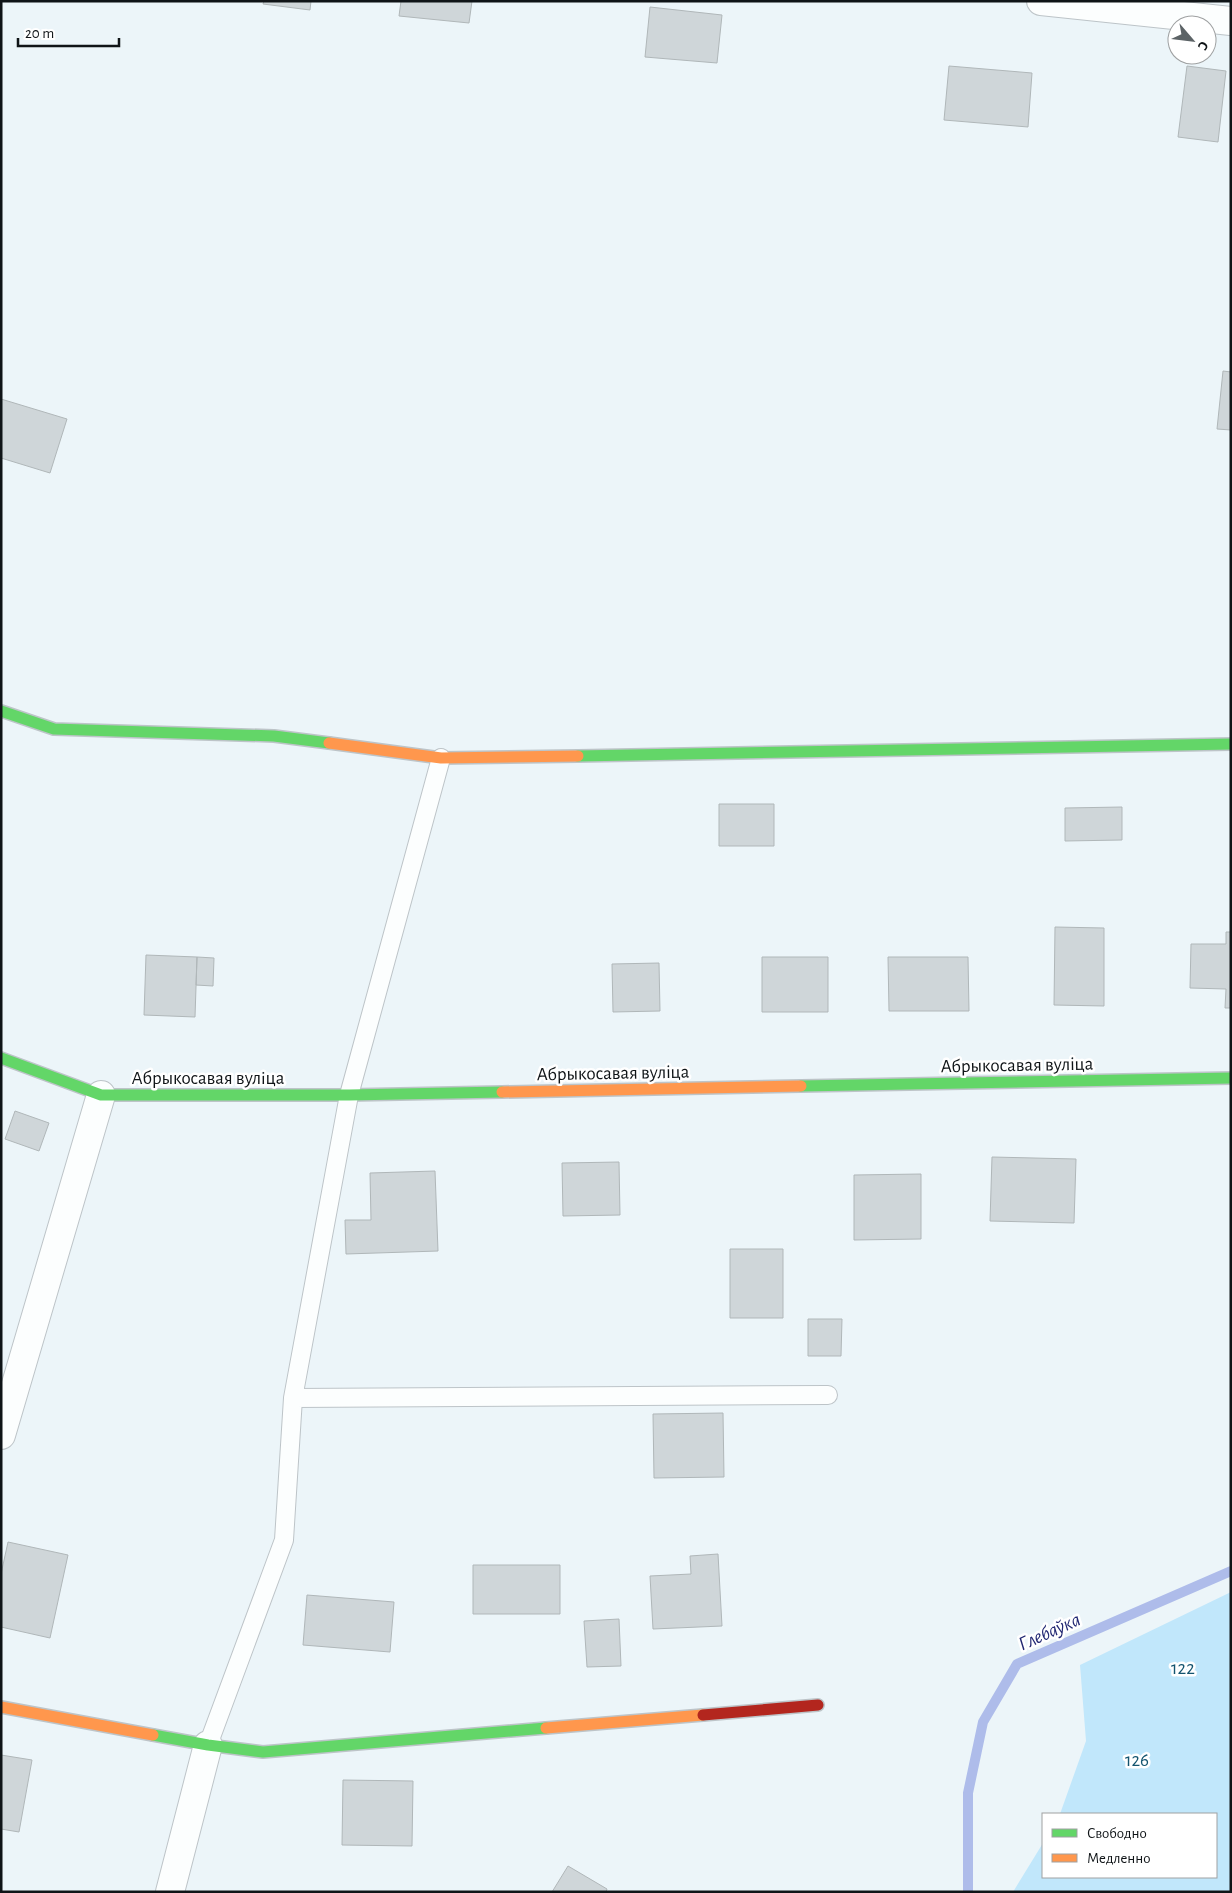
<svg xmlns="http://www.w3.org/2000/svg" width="1232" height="1893" viewBox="0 0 1232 1893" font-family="'Alegreya Sans',sans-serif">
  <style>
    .green { fill: #c1e7fb }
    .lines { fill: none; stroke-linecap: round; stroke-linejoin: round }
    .stream { stroke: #aebcea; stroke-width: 10 }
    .building { fill: #cfd6d9; stroke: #b0b7b9 }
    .lane-casing { stroke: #bdc4c8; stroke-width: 20 }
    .street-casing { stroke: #bdc4c8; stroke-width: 30 }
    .fast-casing { stroke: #bdc4c8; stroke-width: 14 }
    .slow-casing { stroke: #bdc4c8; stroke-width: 14 }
    .jam-casing { stroke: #bdc4c8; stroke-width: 14 }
    .lane { stroke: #fcfefe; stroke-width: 18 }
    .street { stroke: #fcfefe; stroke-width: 28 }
    .fast { stroke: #63d668; stroke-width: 11 }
    .slow { stroke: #ff974d; stroke-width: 11 }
    .jam { stroke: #b3261e; stroke-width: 11 }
    .labels { text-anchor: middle; stroke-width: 5; stroke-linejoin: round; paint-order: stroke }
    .street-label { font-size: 19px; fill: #0f1417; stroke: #fff }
    .park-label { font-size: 19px; fill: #13546f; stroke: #fff }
    .water-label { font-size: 20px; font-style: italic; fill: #212772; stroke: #fff }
  </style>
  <rect width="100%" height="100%" fill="#ecf5f9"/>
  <!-- green -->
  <path class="green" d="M 1231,1592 L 1231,1892 L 1013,1892 L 1043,1843 L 1043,1877 L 1216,1877 L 1216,1814 L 1060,1814 L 1086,1741 L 1080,1665 Z"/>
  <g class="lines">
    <!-- stream -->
    <path class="stream" d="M 968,1892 L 968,1793 L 983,1722 L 1017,1664 L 1231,1571"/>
  </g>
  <!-- building -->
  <path class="building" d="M 264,1 L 311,1 L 310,10 L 263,4 Z
    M 401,1 L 472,1 L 469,23 L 399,16 Z
    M 650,7 L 722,15 L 717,63 L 645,57 Z
    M 949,66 L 1032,73 L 1028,127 L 944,120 Z
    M 1187,66 L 1226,71 L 1218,142 L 1178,137 Z
    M 1223,371 L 1231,372 L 1231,430 L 1217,429 Z
    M 1,399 L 67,419 L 50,473 L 1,458 Z
    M 719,804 L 774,804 L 774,846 L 719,846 Z
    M 1122,807 L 1122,840 L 1065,841 L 1065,808 Z
    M 1055,927 L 1104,928 L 1104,1006 L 1054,1005 Z
    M 1226,932 L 1231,932 L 1231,1008 L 1225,1008 L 1226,989 L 1190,988 L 1191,944 L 1226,944 Z
    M 146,955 L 197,957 L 195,1017 L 144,1015 Z
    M 197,957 L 214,958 L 213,986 L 196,985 Z
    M 762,957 L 828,957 L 828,1012 L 762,1012 Z
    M 888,957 L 968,957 L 969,1011 L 889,1011 Z
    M 659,963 L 660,1011 L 613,1012 L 612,964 Z
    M 15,1111 L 49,1123 L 39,1151 L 5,1139 Z
    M 992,1157 L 1076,1159 L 1074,1223 L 990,1221 Z
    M 619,1162 L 620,1215 L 563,1216 L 562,1163 Z
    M 435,1171 L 438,1251 L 346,1254 L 345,1220 L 371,1220 L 370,1173 Z
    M 921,1174 L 921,1239 L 854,1240 L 854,1175 Z
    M 730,1249 L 783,1249 L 783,1318 L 730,1318 Z
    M 808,1319 L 842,1319 L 841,1356 L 808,1356 Z
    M 723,1413 L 724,1477 L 654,1478 L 653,1414 Z
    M 8,1542 L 68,1555 L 50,1638 L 1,1627 L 1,1574 Z
    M 718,1554 L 722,1626 L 653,1629 L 650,1576 L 691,1574 L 690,1556 Z
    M 473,1565 L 560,1565 L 560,1614 L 473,1614 Z
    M 307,1595 L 394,1602 L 390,1652 L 303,1645 Z
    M 619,1619 L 621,1666 L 587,1667 L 584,1621 Z
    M 1,1755 L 32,1760 L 19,1832 L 1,1829 Z
    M 343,1780 L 413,1781 L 412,1846 L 342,1845 Z
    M 568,1866 L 607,1889 L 606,1892 L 552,1892 Z"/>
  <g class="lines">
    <defs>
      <path id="lane" d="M 293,1398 L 828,1395
        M 208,1745 L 284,1540 L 293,1398 L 349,1095 L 441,758"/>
      <path id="street" d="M 1041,1 L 1231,21
        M 1,1435 L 101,1095
        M 170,1892 L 208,1745"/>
      <path id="fast" d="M 1,711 L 54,729 L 274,736 L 329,743
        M 578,756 L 1231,744
        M 1,1058 L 101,1095 L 349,1095 L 502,1092
        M 801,1086 L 1231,1078
        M 153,1735 L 208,1745 L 263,1752 L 546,1728"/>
      <path id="slow" d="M 329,743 L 441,758 L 578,756
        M 502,1092 L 801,1086
        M 1,1707 L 153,1735
        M 546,1728 L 703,1715"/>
      <path id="jam" d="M 703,1715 L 818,1705"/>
    </defs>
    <!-- lane casing -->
    <use href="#lane" class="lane-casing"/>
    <!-- street casing -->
    <use href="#street" class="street-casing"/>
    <!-- fast casing -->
    <use href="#fast" class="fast-casing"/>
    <!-- slow casing -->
    <use href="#slow" class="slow-casing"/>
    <!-- jam casing -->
    <use href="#jam" class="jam-casing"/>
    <!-- lane -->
    <use href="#lane" class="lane"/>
    <!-- street -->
    <use href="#street" class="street"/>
    <!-- fast -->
    <use href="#fast" class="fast"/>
    <!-- slow -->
    <use href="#slow" class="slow"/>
    <!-- jam -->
    <use href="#jam" class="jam"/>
  </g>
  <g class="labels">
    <!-- street labels -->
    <g class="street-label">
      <text transform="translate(1017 1064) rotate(-1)" y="7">Абрыкосавая вуліца</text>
      <text transform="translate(613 1072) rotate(-1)" y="7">Абрыкосавая вуліца</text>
      <text x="208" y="1084">Абрыкосавая вуліца</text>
    </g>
    <!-- park labels -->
    <g class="park-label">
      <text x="1183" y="1674">122</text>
      <text x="1137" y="1766">126</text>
    </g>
    <!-- water labels -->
    <g class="water-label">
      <text transform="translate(1049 1631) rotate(-24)" y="7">Глебаўка</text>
    </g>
  </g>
  <!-- border -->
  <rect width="1232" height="1893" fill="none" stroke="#0f1417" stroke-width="5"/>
  <!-- legend -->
  <rect x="1042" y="1813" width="175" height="65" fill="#ffffff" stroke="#9fa1a2"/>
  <rect x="1052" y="1829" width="25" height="8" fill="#63d668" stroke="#9fa1a2"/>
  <text x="1087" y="1838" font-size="15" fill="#0f1417">Свободно</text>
  <rect x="1052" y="1854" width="25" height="8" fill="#ff974d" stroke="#9fa1a2"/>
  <text x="1087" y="1863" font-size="15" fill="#0f1417">Медленно</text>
  <!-- north arrow -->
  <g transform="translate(1192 40) rotate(118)"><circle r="24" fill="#ffffff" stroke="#9fa1a2"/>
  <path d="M0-4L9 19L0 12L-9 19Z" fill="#5c6366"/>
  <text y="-8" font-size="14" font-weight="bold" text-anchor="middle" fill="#0f1417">С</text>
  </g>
  <!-- scale -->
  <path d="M18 38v8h101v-8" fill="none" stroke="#0f1417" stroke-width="2.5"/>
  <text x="25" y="38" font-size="15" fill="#0f1417" stroke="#ffffff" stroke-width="4" paint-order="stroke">20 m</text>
</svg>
